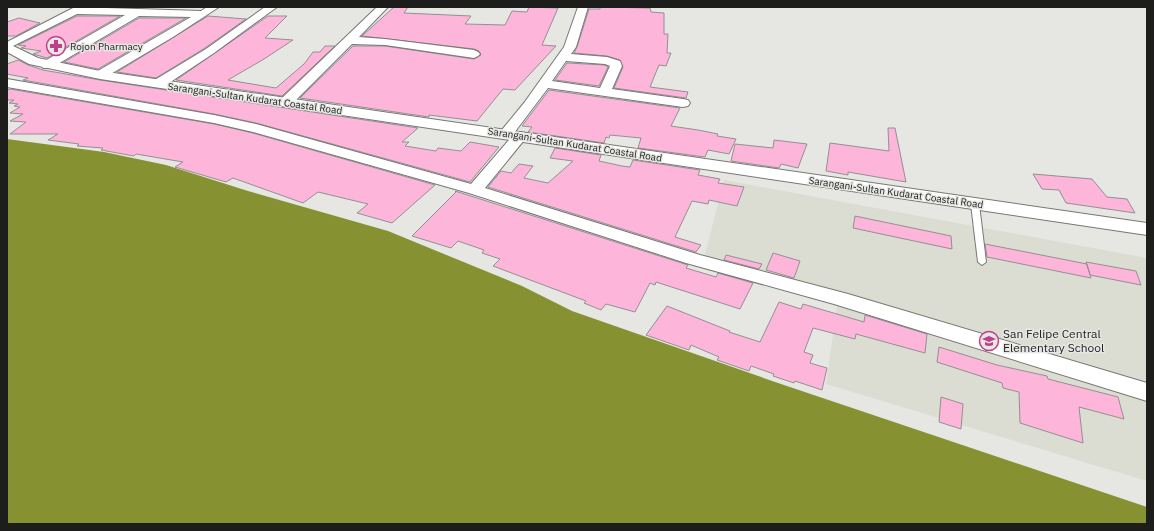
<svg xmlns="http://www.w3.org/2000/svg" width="1154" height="531" viewBox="0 0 1154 531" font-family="'IBM Plex Sans',sans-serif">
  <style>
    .built { fill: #dbddd2 }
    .water { fill: #869131 }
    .building { fill: #fdb5da; stroke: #939092 }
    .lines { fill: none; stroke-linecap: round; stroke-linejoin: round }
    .lane-casing { stroke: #777774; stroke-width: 2 }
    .street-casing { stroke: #777774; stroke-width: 2 }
    .primary-casing { stroke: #777774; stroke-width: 2 }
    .lane { fill: #fff; fill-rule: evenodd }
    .street { fill: #fff; fill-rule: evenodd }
    .primary { fill: #fff; fill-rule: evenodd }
    .labels { text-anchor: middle; stroke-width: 3; stroke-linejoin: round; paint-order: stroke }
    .far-poi-label { font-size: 10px; fill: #1d1d1c; stroke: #e6e7e3; text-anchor: start }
    .far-street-label { font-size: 10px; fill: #1d1d1c; stroke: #e6e7e3 }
    .poi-label { font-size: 12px; fill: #1d1d1c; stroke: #e6e7e3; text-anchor: start }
  </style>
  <rect width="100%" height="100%" fill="#e6e7e3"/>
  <!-- built -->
  <path class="built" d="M 724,180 L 1147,258 L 1147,481 L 826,384 L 838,299 L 702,266 Z"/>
  <!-- water -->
  <path class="water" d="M 7,139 L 104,152 L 166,165 L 248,191 L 388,231 L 522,286 L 572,311 L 778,383 L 1147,507 L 1147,524 L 7,524 Z"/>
  <!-- building -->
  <path class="building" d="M 394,7 L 408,7 L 404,13 L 471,16 L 465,24 L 505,25 L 512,11 L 527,12 L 529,7 L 558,8 L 542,45 L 556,46 L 515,90 L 503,89 L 477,121 L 429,115 L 429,117 L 300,98 L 353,46 L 385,46 L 474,59 L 481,55 L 479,51 L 474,49 L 362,36 Z
    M 600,7 L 650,8 L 651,12 L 664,13 L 664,34 L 668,34 L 667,53 L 671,53 L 666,66 L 659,65 L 650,87 L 688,92 L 686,98 L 614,88 L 623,67 L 620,60 L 607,56 L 574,53 L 577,47 L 589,9 L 600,9 Z
    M 77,16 L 120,16 L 47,58 L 33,54 L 41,51 L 21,48 L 26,46 L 18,45 Z
    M 208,16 L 246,19 L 205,48 L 156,78 L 117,72 Z
    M 268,16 L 287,16 L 265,38 L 293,40 L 264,59 L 228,80 L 276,88 L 304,64 L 313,52 L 320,52 L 325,46 L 335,46 L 282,96 L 176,80 Z
    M 19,18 L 40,23 L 16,36 L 7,36 L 7,22 Z
    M 139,18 L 186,18 L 98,69 L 64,62 Z
    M 18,60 L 28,65 L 43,70 L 100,80 L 418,128 L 402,142 L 409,142 L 405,146 L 436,151 L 438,148 L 461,151 L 470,142 L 499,147 L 470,182 L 256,123 L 214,114 L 23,80 L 28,78 L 7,74 L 7,64 Z
    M 567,63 L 605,65 L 608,67 L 599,86 L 555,80 Z
    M 10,89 L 214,124 L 253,133 L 435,185 L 392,223 L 357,213 L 368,204 L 318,192 L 303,203 L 233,178 L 226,182 L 175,167 L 183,162 L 136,154 L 134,156 L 101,150 L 103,148 L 77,146 L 79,144 L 48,140 L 58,134 L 10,134 L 26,122 L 10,121 L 23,114 L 10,113 L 20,107 L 14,106 L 18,104 L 9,103 L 14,100 L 7,100 L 7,90 Z
    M 549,90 L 680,108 L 671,126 L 698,130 L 718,134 L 717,136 L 736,139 L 729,154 L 708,150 L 705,157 L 638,148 L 641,138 L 610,135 L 609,138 L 606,137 L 604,143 L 528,132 L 532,127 L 522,126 Z
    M 888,128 L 895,128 L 906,182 L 848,172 L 848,175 L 826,171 L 830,143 L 889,151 Z
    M 774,140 L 807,144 L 798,168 L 781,164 L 779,168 L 731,161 L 735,144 L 773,148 Z
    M 555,148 L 601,155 L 599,161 L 622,166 L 630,167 L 633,160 L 700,170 L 698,175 L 720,179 L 718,183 L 744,187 L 737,206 L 709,200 L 708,204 L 692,201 L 675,237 L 701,245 L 696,252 L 488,187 L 501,171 L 511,173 L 519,164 L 533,166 L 524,178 L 548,183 L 573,161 L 550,158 Z
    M 1033,174 L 1092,179 L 1107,197 L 1127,199 L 1135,213 L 1066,203 L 1059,190 L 1042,189 Z
    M 455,191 L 688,265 L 686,268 L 716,277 L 718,273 L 753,283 L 740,309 L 656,282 L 655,285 L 650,283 L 635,312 L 606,304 L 601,310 L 584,303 L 586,301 L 493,266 L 500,259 L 482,253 L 484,250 L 458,241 L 451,248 L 412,236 L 456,192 Z
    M 855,216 L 951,236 L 952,249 L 853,228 Z
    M 985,244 L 1087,264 L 1091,278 L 987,257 Z
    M 773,253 L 800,261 L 794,278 L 766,270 Z
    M 726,255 L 762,264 L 759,269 L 724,260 Z
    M 1086,262 L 1136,271 L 1141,285 L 1090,275 Z
    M 779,302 L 801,309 L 803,304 L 864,322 L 865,315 L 927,334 L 925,353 L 856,334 L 855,339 L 813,328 L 804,352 L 813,355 L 810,363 L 827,368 L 822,390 L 795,381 L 794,383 L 773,376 L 774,374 L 751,366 L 749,371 L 717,360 L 719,357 L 691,345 L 689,350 L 646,335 L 667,306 L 730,331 L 729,332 L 760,342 Z
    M 939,347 L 997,365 L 1047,376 L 1048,379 L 1118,397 L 1124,419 L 1079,407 L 1083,443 L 1020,423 L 1019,392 L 1003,388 L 1002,383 L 937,362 Z
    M 941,397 L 963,404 L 961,429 L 939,422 Z"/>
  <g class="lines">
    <defs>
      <path id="lane" d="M 972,202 L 975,202 L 979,204 L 986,262 L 982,265 L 978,262 L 971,204 Z"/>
      <path id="street" d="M 75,7 L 201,11 L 207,7 L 219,7 L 173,37 L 104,78 L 96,78 L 94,75 L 96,72 L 191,17 L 139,16 L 51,68 L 43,68 L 41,65 L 43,62 L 125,15 L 77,14 L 7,49 L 7,42 Z
        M 265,7 L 277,7 L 214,53 L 163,87 L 153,87 L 152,84 L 153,81 L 206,49 Z
        M 377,7 L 388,7 L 359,37 L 385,39 L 474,50 L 478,52 L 480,54 L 478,56 L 474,58 L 385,45 L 352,44 L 291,105 L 281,105 L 279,102 L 281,99 Z
        M 578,7 L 588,7 L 576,47 L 571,54 L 607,57 L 620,61 L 622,66 L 612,89 L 683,99 L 688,100 L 690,103 L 688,106 L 683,107 L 548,88 L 511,137 L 506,138 L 501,137 L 499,134 L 501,131 L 524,103 L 564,47 ZM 566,61 L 605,64 L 610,66 L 600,88 L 552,81 Z
        M 7,79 L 214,115 L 256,124 L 471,184 L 515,133 L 520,132 L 525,133 L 527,136 L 525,139 L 485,188 L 700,255 L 848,294 L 1147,383 L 1147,401 L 834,304 L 686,263 L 469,193 L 253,132 L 214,123 L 7,87 Z"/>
      <path id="primary" d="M 7,43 L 38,58 L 100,71 L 1147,223 L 1147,235 L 100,79 L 29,64 L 7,52 Z"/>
    </defs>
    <!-- lane casing -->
    <use href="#lane" class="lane-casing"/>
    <!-- street casing -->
    <use href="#street" class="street-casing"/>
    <!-- primary casing -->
    <use href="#primary" class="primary-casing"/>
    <!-- lane -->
    <use href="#lane" class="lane"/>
    <!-- street -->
    <use href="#street" class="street"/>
    <!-- primary -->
    <use href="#primary" class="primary"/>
  </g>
  <!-- icons -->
  <defs>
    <symbol id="pharmacy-ring" viewBox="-11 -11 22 22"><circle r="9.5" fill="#e6e7e3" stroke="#be408c" stroke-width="1.5"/><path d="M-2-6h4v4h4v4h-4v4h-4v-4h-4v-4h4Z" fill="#be408c"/></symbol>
    <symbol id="school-ring" viewBox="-11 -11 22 22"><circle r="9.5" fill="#e6e7e3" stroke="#be408c" stroke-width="1.5"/><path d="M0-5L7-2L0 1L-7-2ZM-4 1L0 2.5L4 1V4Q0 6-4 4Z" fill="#be408c"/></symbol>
  </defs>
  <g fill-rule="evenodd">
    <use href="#pharmacy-ring" x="45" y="35" width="22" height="22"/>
    <use href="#school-ring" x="978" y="330" width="22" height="22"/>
  </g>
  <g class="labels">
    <!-- far-poi labels -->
    <g class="far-poi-label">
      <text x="70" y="50">Rojon Pharmacy</text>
    </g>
    <!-- far-street labels -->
    <g class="far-street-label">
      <text transform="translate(255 98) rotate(8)" y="4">Sarangani-Sultan Kudarat Coastal Road</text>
      <text transform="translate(575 144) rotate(9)" y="4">Sarangani-Sultan Kudarat Coastal Road</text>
      <text transform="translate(896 192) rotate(8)" y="4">Sarangani-Sultan Kudarat Coastal Road</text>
    </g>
    <!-- poi labels -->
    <g class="poi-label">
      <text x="1003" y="338">San Felipe Central<tspan x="1003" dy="14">Elementary School</tspan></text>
    </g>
  </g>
  <!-- border -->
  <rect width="1154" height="531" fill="none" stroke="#1d1d1c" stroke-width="16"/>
</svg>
